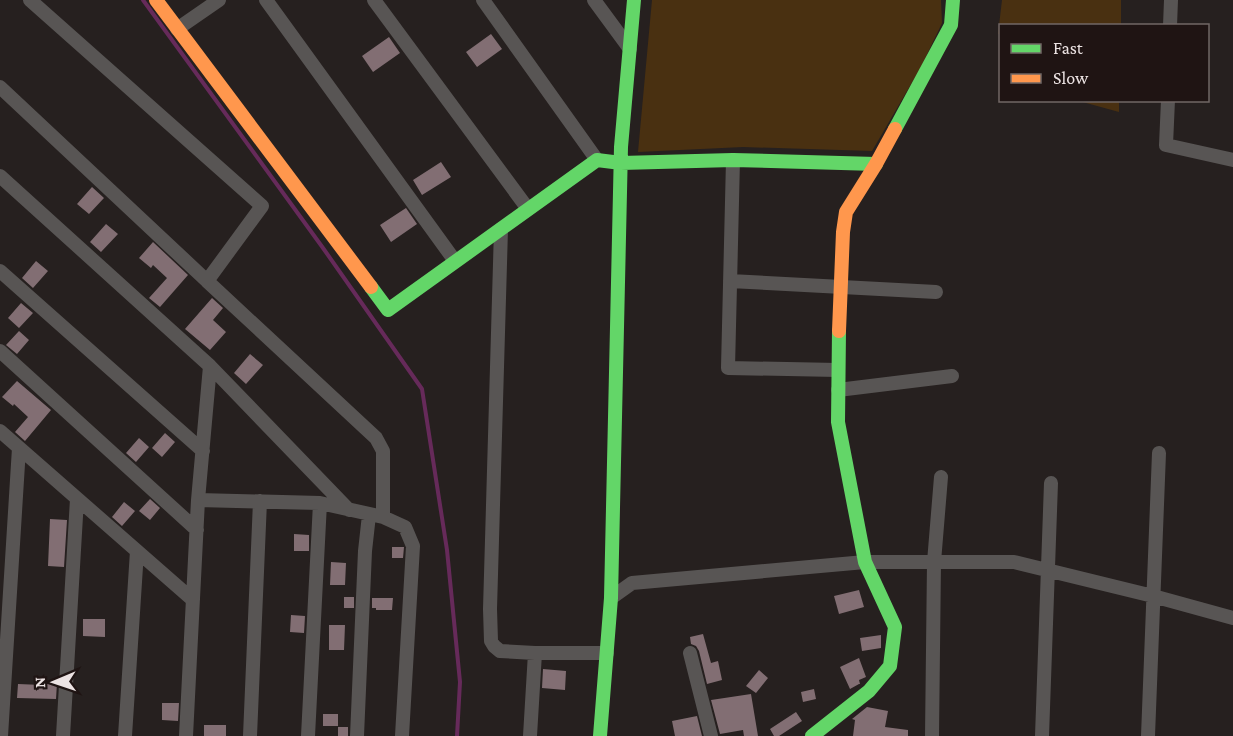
<svg xmlns="http://www.w3.org/2000/svg" width="1233" height="736" viewBox="0 0 1233 736" font-family="'Crimson Pro',serif">
  <style>
    .green { fill: #493011 }
    .lines { fill: none; stroke-linecap: round; stroke-linejoin: round }
    .stream { stroke: #662a5a; stroke-width: 4 }
    .building { fill: #826e73 }
    .street { stroke: #585554; stroke-width: 14 }
    .fast { stroke: #63d668; stroke-width: 14 }
    .slow { stroke: #ff974d; stroke-width: 14 }
  </style>
  <rect width="100%" height="100%" fill="#26201f"/>
  <!-- green -->
  <path class="green" d="M 652,0 L 941,0 L 942,23 L 921,67 L 872,151 L 743,147 L 638,152 Z
    M 1002,0 L 1121,0 L 1121,25 L 1000,26 L 1000,34 L 998,34 Z
    M 1079,101 L 1119,101 L 1119,112 Z"/>
  <g class="lines">
    <!-- stream -->
    <path class="stream" d="M 143,0 L 323,248 L 422,389 L 447,550 L 460,682 L 457,736"/>
  </g>
  <!-- building -->
  <path class="building" d="M 491,34 L 502,49 L 477,67 L 466,52 Z
    M 389,37 L 400,53 L 373,72 L 362,56 Z
    M 441,162 L 451,177 L 422,195 L 413,180 Z
    M 92,187 L 104,198 L 89,214 L 77,204 Z
    M 406,208 L 417,224 L 391,242 L 380,225 Z
    M 106,224 L 118,234 L 101,252 L 90,242 Z
    M 153,242 L 188,275 L 160,307 L 149,298 L 167,278 L 153,265 L 151,268 L 139,258 Z
    M 36,261 L 48,271 L 33,288 L 22,278 Z
    M 212,298 L 223,308 L 213,320 L 226,332 L 210,350 L 185,329 Z
    M 21,303 L 33,313 L 19,328 L 8,318 Z
    M 19,331 L 29,340 L 17,354 L 6,345 Z
    M 250,354 L 263,365 L 246,384 L 234,373 Z
    M 17,381 L 51,410 L 25,441 L 15,432 L 28,417 L 14,404 L 13,406 L 2,397 Z
    M 165,433 L 175,442 L 162,457 L 152,448 Z
    M 139,438 L 149,447 L 136,462 L 126,453 Z
    M 150,499 L 160,508 L 150,520 L 139,511 Z
    M 124,502 L 135,511 L 122,526 L 112,517 Z
    M 50,519 L 67,520 L 64,567 L 48,566 Z
    M 294,534 L 309,535 L 309,551 L 294,551 Z
    M 392,547 L 404,547 L 403,558 L 392,558 Z
    M 331,562 L 346,563 L 345,585 L 330,585 Z
    M 859,590 L 864,607 L 839,614 L 834,596 Z
    M 344,597 L 354,597 L 354,608 L 344,608 Z
    M 372,598 L 393,598 L 392,610 L 376,610 L 376,608 L 372,608 Z
    M 291,615 L 305,616 L 304,633 L 290,632 Z
    M 83,619 L 105,619 L 105,637 L 83,636 Z
    M 329,625 L 345,625 L 344,650 L 329,650 Z
    M 703,634 L 711,663 L 718,661 L 722,680 L 707,684 L 699,651 L 696,646 L 691,644 L 690,637 Z
    M 881,635 L 881,648 L 862,651 L 860,638 Z
    M 859,658 L 866,677 L 859,680 L 860,684 L 859,684 L 850,689 L 840,667 Z
    M 543,669 L 566,671 L 565,690 L 542,688 Z
    M 759,670 L 768,678 L 756,693 L 746,686 Z
    M 42,683 L 57,683 L 56,699 L 17,698 L 18,684 L 42,685 Z
    M 814,689 L 816,699 L 803,702 L 801,692 Z
    M 751,694 L 758,736 L 744,736 L 743,730 L 720,734 L 711,700 Z
    M 162,703 L 179,703 L 178,721 L 162,720 Z
    M 867,707 L 888,711 L 885,727 L 908,730 L 908,736 L 853,736 L 855,720 L 852,719 Z
    M 796,712 L 802,721 L 779,736 L 774,736 L 770,729 Z
    M 323,714 L 338,714 L 338,726 L 323,726 Z
    M 697,716 L 702,736 L 675,736 L 672,721 Z
    M 204,725 L 226,725 L 226,736 L 204,736 Z
    M 338,727 L 348,727 L 348,736 L 338,736 Z"/>
  <g class="lines">
    <!-- street -->
    <path class="street" d="M 266,0 L 455,261
      M 374,0 L 528,209
      M 483,0 L 597,160
      M 594,0 L 630,49
      M 1170,26 L 1171,0
      M 177,29 L 219,0
      M 0,87 L 207,281 L 262,206 L 30,0
      M 1168,100 L 1166,145 L 1233,160
      M 733,160 L 728,368 L 838,370
      M 0,176 L 210,366 L 349,510
      M 501,229 L 490,609 L 491,641 L 494,646 L 500,651 L 535,653 L 607,653
      M 0,271 L 203,451
      M 207,281 L 376,438 L 383,451 L 383,517
      M 730,281 L 936,292
      M 0,351 L 197,530
      M 838,390 L 952,376
      M 0,431 L 193,600
      M 198,500 L 320,503 L 383,517 L 405,527 L 413,546 L 402,736
      M 611,598 L 632,583 L 865,562 L 1014,562 L 1153,596 L 1233,618
      M 690,653 L 711,736
      M 1,736 L 19,448
      M 63,736 L 77,499
      M 125,736 L 137,551
      M 186,736 L 198,500 L 210,366
      M 250,736 L 260,501
      M 308,736 L 320,503
      M 357,736 L 365,551 L 369,515
      M 530,736 L 535,653
      M 932,736 L 934,562 L 941,477
      M 1042,736 L 1051,483
      M 1148,736 L 1159,453"/>
    <!-- fast -->
    <path class="fast" d="M 895,129 L 951,25 L 953,0
      M 371,287 L 388,310 L 597,160 L 621,163 L 733,160 L 876,164
      M 600,736 L 611,598 L 621,147 L 634,0
      M 812,736 L 869,691 L 890,666 L 895,627 L 865,562 L 838,422 L 839,331"/>
    <!-- slow -->
    <path class="slow" d="M 156,0 L 371,287
      M 839,331 L 843,232 L 846,212 L 876,164 L 895,129"/>
  </g>
  <!-- legend -->
  <rect x="999" y="24" width="210" height="78" fill="#1f1413" stroke="#716766" stroke-width="1.5"/>
  <rect x="1011" y="44" width="30" height="9" fill="#63d668" stroke="#716766" stroke-width="1.5"/>
  <text x="1053" y="54" font-size="18" fill="#ece3e3">Fast</text>
  <rect x="1011" y="74" width="30" height="9" fill="#ff974d" stroke="#716766" stroke-width="1.5"/>
  <text x="1053" y="84" font-size="18" fill="#ece3e3">Slow</text>
  <!-- north arrow -->
  <g transform="translate(54 682) rotate(268)" stroke="#1f1413" stroke-width="4.5" paint-order="stroke">
  <path d="M0-4.5L10 22L0 15L-10 22Z" fill="#ece3e3"/>
  <text y="-9" font-size="16" font-weight="bold" text-anchor="middle" fill="#ece3e3">N</text>
  </g>
</svg>
